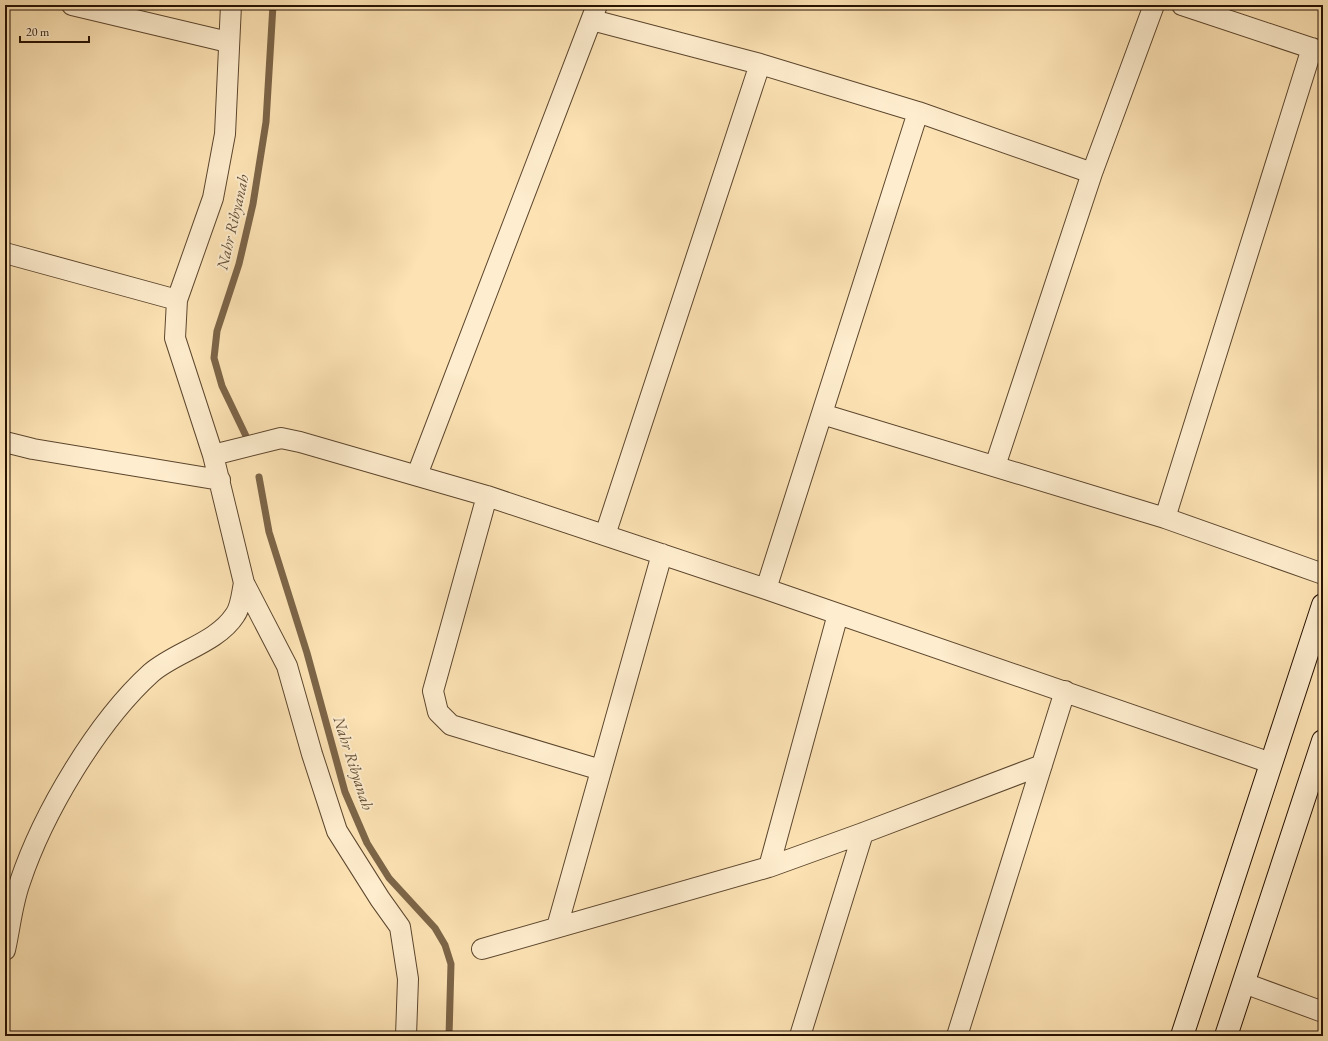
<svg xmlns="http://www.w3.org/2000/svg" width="1328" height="1041" viewBox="0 0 1328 1041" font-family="'EB Garamond',serif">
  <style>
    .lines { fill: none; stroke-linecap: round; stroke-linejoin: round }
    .stream { stroke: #7c6548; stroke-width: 7 }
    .street-casing { stroke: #5c462e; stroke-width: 22 }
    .secondary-casing { stroke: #271202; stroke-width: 24 }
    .street { stroke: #feedce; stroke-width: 20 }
    .secondary { stroke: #feedce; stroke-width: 22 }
    .labels { text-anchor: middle; stroke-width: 4; stroke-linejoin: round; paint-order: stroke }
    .water-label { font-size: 16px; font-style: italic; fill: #665037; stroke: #feedce }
  </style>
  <rect width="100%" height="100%" fill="#fde3b4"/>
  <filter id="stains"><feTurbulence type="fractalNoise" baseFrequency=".005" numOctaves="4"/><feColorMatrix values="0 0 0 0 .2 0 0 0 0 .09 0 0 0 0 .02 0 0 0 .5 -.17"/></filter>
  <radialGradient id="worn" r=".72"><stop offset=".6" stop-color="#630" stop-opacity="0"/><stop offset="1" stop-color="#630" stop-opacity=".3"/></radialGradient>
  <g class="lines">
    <!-- stream -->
    <path class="stream" d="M 246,436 L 222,386 L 214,358 L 217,331 L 239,264 L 253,204 L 266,122 L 273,5
      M 259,477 L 269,532 L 307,653 L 345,792 L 367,843 L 389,878 L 435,928 L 445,945 L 451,964 L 449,1036"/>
    <defs>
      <path id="street" d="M 72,5 L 228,42
        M 231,5 L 225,134 L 213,198 L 177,300 L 175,338 L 213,455 L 244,583 L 287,666 L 312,754 L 337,831 L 380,899 L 400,927 L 408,979 L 406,1036
        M 1182,5 L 1323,52
        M 592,20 L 760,64 L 918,112 L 1092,173
        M 5,253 L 177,300
        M 822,414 L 1165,518 L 1323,574
        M 5,442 L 33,449 L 220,480
        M 213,455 L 281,438 L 300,442 L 487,496 L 766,589 L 1271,763
        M 995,466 L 1092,173 L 1154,5
        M 417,475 L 597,5
        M 487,496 L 433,691 L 438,712 L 451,725 L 601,770
        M 1165,518 L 1312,48
        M 605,535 L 760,64
        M 766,589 L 918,112
        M 769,867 L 838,614
        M 557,927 L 662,554
        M 482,949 L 769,867 L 863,833 L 1042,765
        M 5,950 C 10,928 12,904 20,882 C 43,813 97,722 151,673 C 175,652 217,643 235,615 C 241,607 242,592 244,583
        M 1244,983 L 1323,1012
        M 800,1036 L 863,833
        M 957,1036 L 1065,691"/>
      <path id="secondary" d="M 1182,1036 L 1323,605
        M 1226,1036 L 1323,741"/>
    </defs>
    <!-- street casing -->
    <use href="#street" class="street-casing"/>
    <!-- secondary casing -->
    <use href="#secondary" class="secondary-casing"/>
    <!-- street -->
    <use href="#street" class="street"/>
    <!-- secondary -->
    <use href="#secondary" class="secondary"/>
  </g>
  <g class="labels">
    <!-- water labels -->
    <g class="water-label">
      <text transform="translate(232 222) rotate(-77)" y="6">Nahr Ribyanah</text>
      <text transform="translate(354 763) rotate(72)" y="6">Nahr Ribyanah</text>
    </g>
  </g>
  <!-- margin -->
  <rect width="1328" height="1041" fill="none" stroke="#fde3b4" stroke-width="20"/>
  <rect x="6" y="6" width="1316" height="1029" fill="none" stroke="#271202" stroke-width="2"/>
  <rect x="10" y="10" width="1308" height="1021" fill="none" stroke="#271202"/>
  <!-- scale -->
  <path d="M20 36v6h69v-6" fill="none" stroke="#271202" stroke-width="2"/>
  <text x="26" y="36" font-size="12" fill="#271202" stroke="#feedce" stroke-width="3" paint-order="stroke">20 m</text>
  <rect width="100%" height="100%" filter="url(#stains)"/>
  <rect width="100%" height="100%" fill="url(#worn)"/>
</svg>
